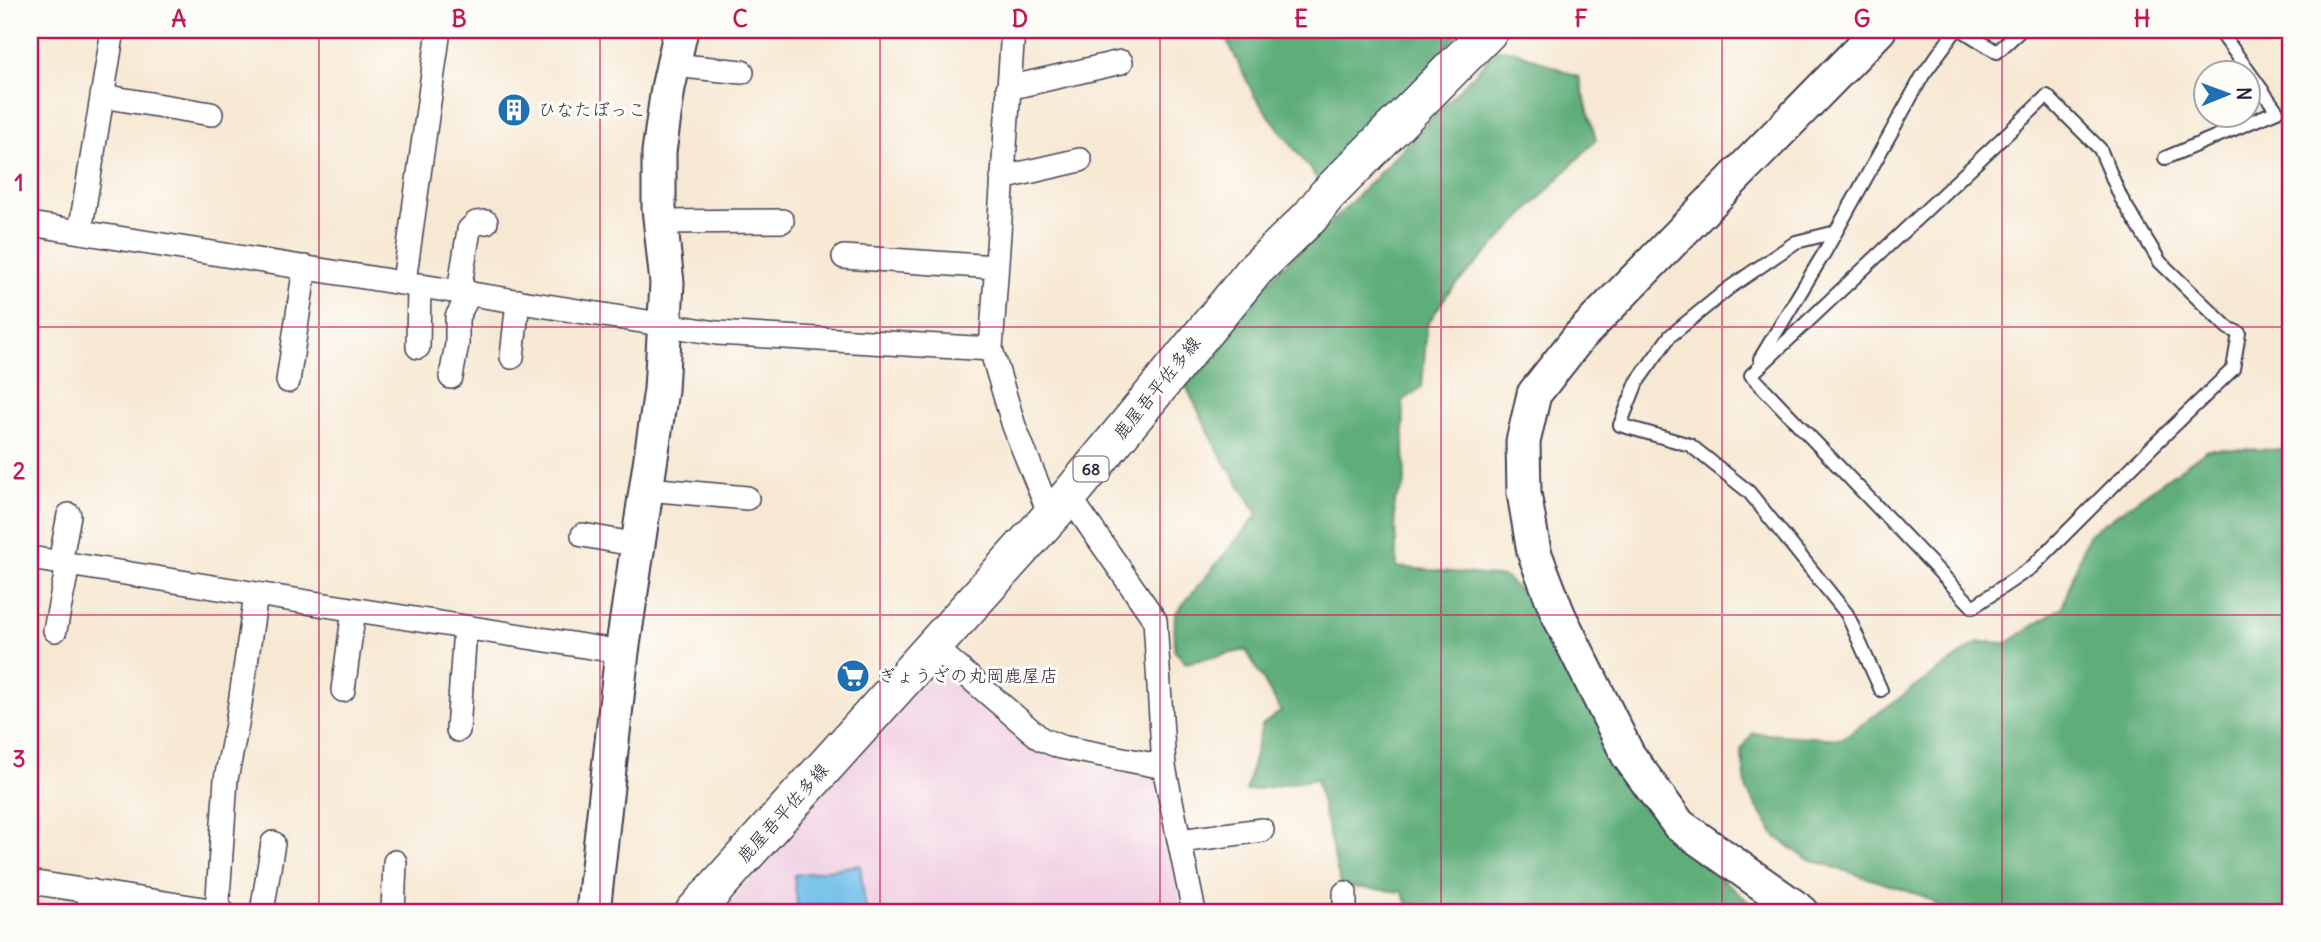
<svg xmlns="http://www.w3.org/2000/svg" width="2321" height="942" viewBox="0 0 2321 942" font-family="Delius,'Klee One',sans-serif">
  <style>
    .built { fill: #f1d0e3 }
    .forest { fill: #5eae7a; stroke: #40685a; stroke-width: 2 }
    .water { fill: #6cbee8; stroke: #477092; stroke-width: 2 }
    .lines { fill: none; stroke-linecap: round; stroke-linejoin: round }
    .lane-casing { stroke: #424052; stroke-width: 16 }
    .street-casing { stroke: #424052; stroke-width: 26 }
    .secondary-casing { stroke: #424052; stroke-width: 37 }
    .primary-casing { stroke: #424052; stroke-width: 40 }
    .lane { stroke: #fff; stroke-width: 12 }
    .street { stroke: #fff; stroke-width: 23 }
    .secondary { stroke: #fff; stroke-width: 33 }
    .primary { stroke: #fff; stroke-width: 37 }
    .grid { fill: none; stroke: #c2185b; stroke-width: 2; stroke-opacity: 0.55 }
    .labels { text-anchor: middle; stroke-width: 6; stroke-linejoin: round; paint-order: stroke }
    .shield { fill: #fdfcf7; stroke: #646373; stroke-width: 2 }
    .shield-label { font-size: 16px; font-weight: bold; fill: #22223b }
    .poi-label { font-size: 18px; fill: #22223b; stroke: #fdfcf7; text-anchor: start }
    .street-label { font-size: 18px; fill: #22223b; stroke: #fdfcf7 }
    .neatline { fill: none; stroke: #c2185b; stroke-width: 2.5 }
    .grid-label { font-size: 23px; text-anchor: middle; font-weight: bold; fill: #c2185b }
  </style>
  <rect width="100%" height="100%" fill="#fdfcf7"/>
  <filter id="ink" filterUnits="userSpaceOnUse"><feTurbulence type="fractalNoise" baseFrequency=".0143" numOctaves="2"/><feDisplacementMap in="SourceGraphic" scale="14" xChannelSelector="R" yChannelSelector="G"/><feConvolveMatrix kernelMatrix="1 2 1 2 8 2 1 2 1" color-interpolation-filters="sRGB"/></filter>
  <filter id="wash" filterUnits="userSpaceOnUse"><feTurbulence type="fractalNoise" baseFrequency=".00686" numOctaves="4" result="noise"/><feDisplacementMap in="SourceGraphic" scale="28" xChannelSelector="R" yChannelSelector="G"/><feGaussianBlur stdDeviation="1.57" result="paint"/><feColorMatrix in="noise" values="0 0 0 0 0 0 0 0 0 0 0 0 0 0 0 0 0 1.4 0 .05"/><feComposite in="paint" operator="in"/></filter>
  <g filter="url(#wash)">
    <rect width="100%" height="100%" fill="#f7e8d3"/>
    <!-- built -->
    <path class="built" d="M 936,660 L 1012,730 L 1070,764 L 1169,775 L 1181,912 L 721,912 Z"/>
    <!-- forest -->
    <path class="forest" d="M 1222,30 L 1461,30 L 1322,185 L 1255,97 Z
      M 1498,49 L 1516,51 L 1579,77 L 1596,140 L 1448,293 L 1427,325 L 1422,387 L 1403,401 L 1405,485 L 1394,502 L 1397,567 L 1505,577 L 1539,610 L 1660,821 L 1706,866 L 1761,912 L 1412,912 L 1402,892 L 1341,886 L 1316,779 L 1246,791 L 1262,725 L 1281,711 L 1246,650 L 1186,663 L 1174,650 L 1175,614 L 1258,514 L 1218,451 L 1184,382 L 1280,269 L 1345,209 Z
      M 2208,449 L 2291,450 L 2291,912 L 1948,912 L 1923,896 L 1806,858 L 1776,837 L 1747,791 L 1741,750 L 1753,733 L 1841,739 L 1979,642 L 2007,643 L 2062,607 L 2088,535 Z"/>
    <!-- water -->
    <path class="water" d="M 860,865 L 866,911 L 798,912 L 794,875 Z"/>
  </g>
  <g filter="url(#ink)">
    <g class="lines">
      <defs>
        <path id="lane" d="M 1962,30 L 1997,52 L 2021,30
          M 2047,96 L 2100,149 L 2121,198 L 2160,262 L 2228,328 L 2239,333 L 2233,369 L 2153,446 L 2032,567 L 1973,607 L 1751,375 Z
          M 2165,158 L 2277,111 L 2219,30
          M 1836,232 L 1796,242 L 1729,288 L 1670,336 L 1637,382 L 1620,425 L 1690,445 L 1749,492 L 1847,614 L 1881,690
          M 1760,359 L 1823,255 L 1923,75 L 1956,30"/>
        <path id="street" d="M 1013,30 L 991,349 L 1014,426 L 1050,515
          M 673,65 L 742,72
          M 1008,88 L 1121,62
          M 102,96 L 211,114
          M 1002,178 L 1080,160
          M 661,222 L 782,221
          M 30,224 L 717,333 L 991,349
          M 80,232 L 113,30
          M 844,257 L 996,267
          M 404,282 L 439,30
          M 459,291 L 469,230 L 476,223 L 486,222
          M 418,347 L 419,285
          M 512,357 L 518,301
          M 451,377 L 457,344 L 457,317 L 470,293
          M 288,381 L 305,267
          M 647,489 L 747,498
          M 1069,496 L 1155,620 L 1164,767 L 1194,912
          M 583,535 L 638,545
          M 30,558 L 622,652
          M 60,563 L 69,515
          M 55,630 L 68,565
          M 932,645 L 1041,739 L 1061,747 L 1164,767
          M 343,690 L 354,610
          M 458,730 L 465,628
          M 1180,841 L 1262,830
          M 30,882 L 223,912
          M 88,912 L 92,891
          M 217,912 L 226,779 L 237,724 L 256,595
          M 262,912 L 273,843
          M 393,912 L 395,862
          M 1345,912 L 1345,893"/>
        <path id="secondary" d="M 593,912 L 622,652 L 661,390 L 667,283 L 659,208 L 659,152 L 668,88 L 681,30
          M 1802,912 L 1679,825 L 1628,755 L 1558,614 L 1534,552 L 1524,493 L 1523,442 L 1534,394 L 1579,337 L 1879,30"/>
        <path id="primary" d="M 694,912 L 1069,496 L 1255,270 L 1310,217 L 1326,196 L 1490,30"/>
      </defs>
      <!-- lane casing -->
      <use href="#lane" class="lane-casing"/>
      <!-- street casing -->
      <use href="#street" class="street-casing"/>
      <!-- secondary casing -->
      <use href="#secondary" class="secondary-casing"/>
      <!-- primary casing -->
      <use href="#primary" class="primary-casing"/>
      <!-- lane -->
      <use href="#lane" class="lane"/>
      <!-- street -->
      <use href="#street" class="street"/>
      <!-- secondary -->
      <use href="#secondary" class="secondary"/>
      <!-- primary -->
      <use href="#primary" class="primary"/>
    </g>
  </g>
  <!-- grid -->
  <path class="grid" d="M 319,30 L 319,912M 600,30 L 600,912M 880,30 L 880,912M 1160,30 L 1160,912M 1441,30 L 1441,912M 1722,30 L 1722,912M 2002,30 L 2002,912M 30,327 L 2291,327M 30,615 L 2291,615"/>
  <!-- icons -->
  <defs>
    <symbol id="building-disc" viewBox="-11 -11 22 22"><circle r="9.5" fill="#1f6fb2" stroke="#fdfcf7"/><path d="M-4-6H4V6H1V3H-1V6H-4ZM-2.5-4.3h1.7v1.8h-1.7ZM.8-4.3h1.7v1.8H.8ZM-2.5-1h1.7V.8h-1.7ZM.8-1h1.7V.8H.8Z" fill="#fff"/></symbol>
    <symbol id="supermarket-disc" viewBox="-11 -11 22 22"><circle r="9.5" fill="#1f6fb2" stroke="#fdfcf7"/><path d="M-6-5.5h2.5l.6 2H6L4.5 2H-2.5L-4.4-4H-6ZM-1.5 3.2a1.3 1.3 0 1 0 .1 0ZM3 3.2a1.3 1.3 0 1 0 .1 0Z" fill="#fff"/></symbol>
  </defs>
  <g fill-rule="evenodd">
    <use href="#building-disc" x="495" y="91" width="38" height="38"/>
    <use href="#supermarket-disc" x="834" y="657" width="38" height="38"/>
  </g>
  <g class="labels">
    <!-- shield labels -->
    <rect class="shield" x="1073.5" y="456.5" width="35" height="25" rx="5"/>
    <g class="shield-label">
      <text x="1091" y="475">68</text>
    </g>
    <!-- poi labels -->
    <g class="poi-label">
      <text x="538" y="116">ひなたぼっこ</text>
      <text x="878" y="682">ぎょうざの丸岡鹿屋店</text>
    </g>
    <!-- street labels -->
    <g class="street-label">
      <text transform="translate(1157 388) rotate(-51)" y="6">鹿屋吾平佐多線</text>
      <text transform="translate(783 813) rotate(-48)" y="6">鹿屋吾平佐多線</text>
    </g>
  </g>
  <!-- margin -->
  <rect width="2321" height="942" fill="none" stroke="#fdfcf7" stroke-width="77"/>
  <!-- north arrow -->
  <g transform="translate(2227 94) rotate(89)"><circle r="33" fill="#fdfcf7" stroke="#a5a5ac" stroke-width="2"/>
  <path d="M0-5L12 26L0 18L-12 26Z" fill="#1f6fb2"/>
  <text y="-10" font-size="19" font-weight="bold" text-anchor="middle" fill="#22223b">N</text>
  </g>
  <rect x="38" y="38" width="2244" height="866" class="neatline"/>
  <g class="grid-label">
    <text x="179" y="27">A</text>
    <text x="459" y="27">B</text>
    <text x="740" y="27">C</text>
    <text x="1020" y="27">D</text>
    <text x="1301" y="27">E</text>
    <text x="1581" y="27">F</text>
    <text x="1862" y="27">G</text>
    <text x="2142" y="27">H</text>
    <text x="19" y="191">1</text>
    <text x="19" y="479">2</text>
    <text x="19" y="767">3</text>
  </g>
</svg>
